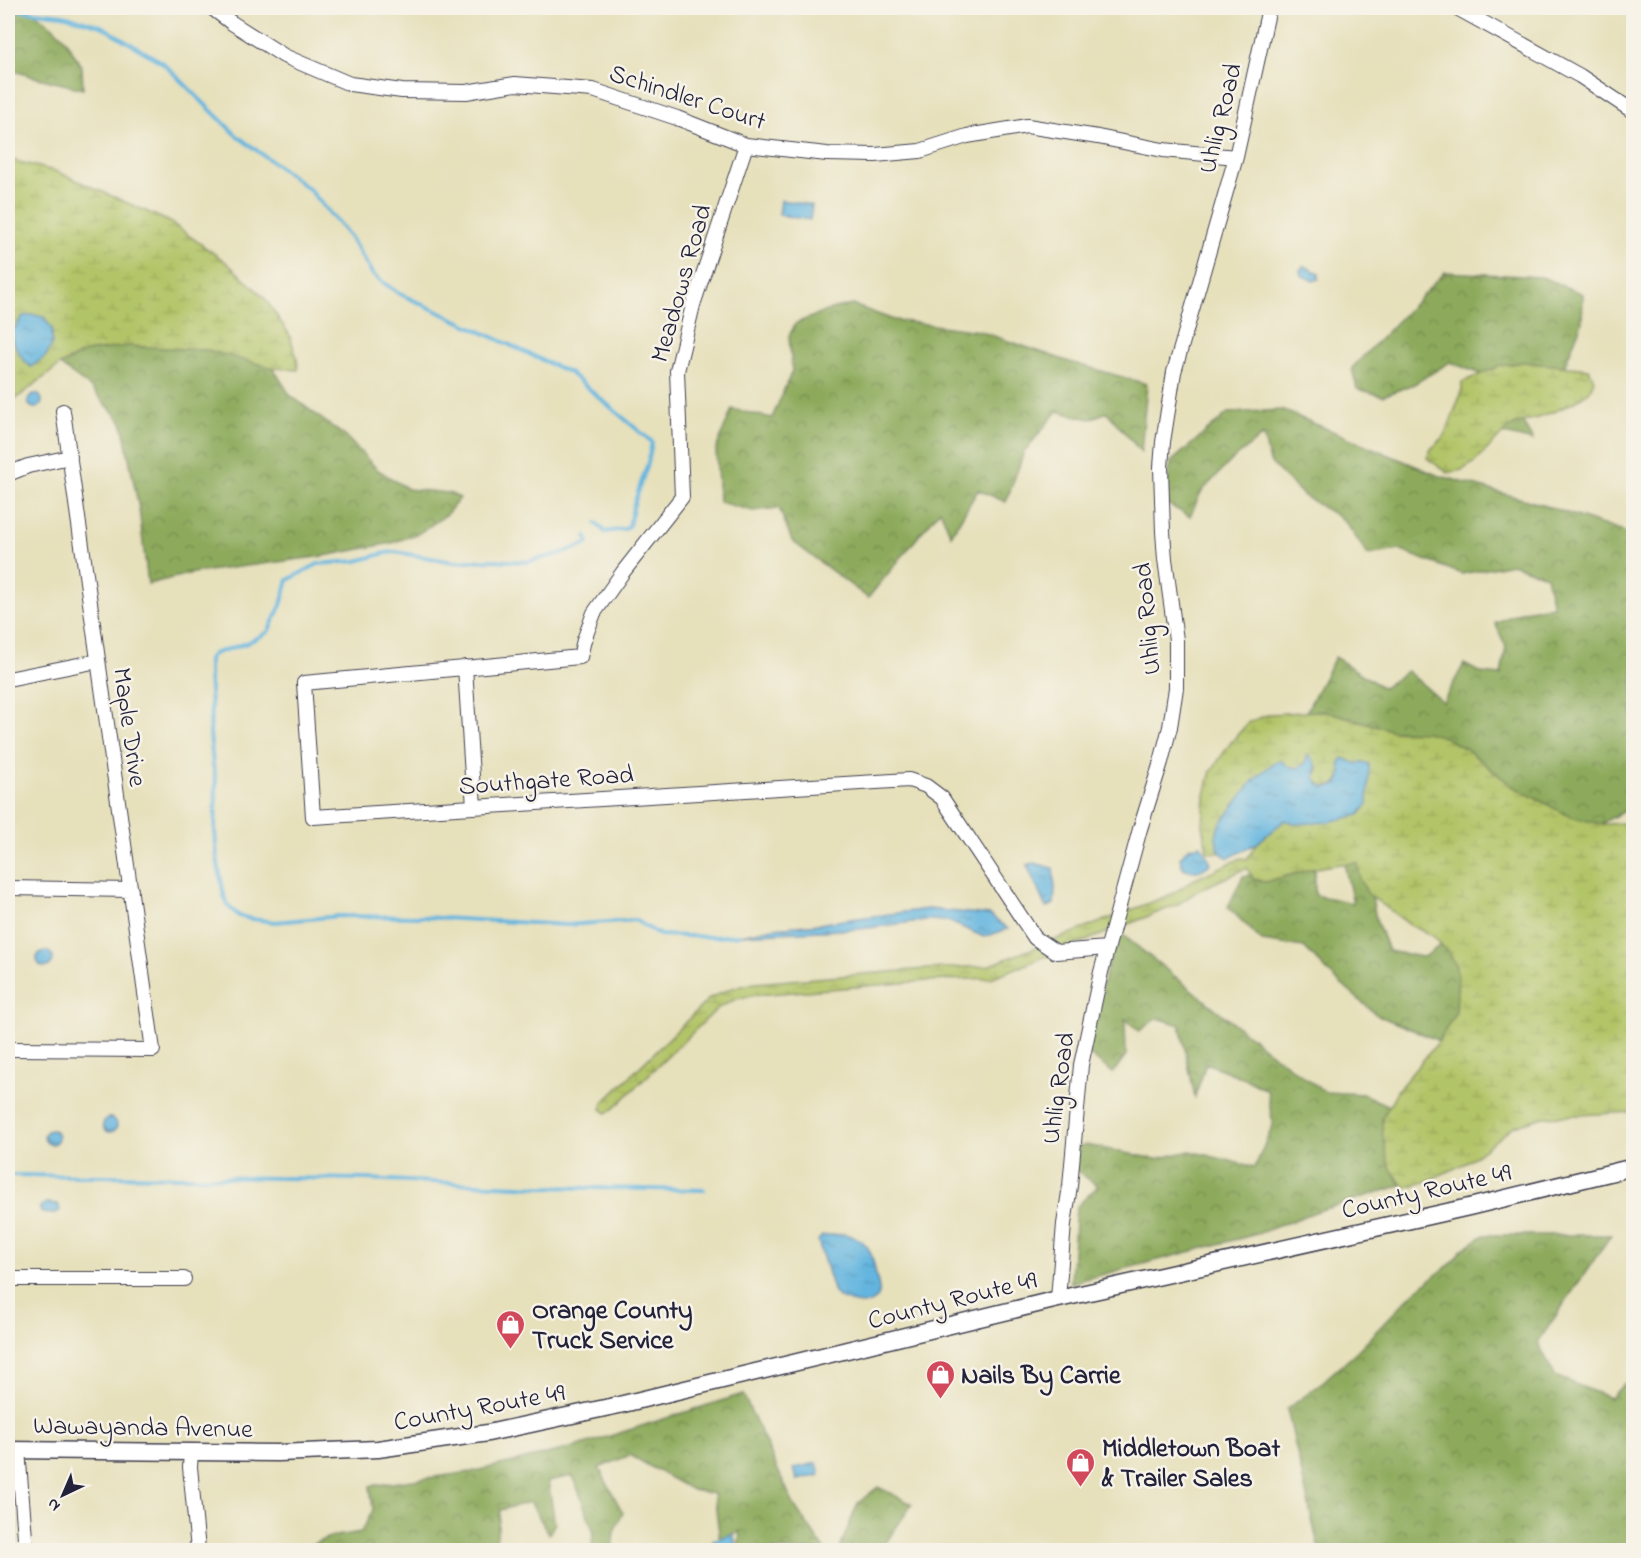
<svg xmlns="http://www.w3.org/2000/svg" width="1641" height="1558" viewBox="0 0 1641 1558" font-family="'Indie Flower',sans-serif">
  <style>
    .forest { fill: url(#forest-crowns); stroke: #58664c; stroke-width: 1.5 }
    .wetland { fill: url(#wetland-marsh); stroke: #6a7351; stroke-width: 1.5 }
    .water { fill: url(#water-ripples); stroke: #436c8d; stroke-width: 1.5 }
    .lines { fill: none; stroke-linecap: round; stroke-linejoin: round }
    .stream { stroke: #64b5df; stroke-width: 4 }
    .minor-casing { stroke: #3f3e4e; stroke-width: 16 }
    .tertiary-casing { stroke: #3f3e4e; stroke-width: 19 }
    .minor { stroke: #fff; stroke-width: 14 }
    .tertiary { stroke: #fff; stroke-width: 16 }
    .labels { text-anchor: middle; stroke-width: 5; stroke-linejoin: round; paint-order: stroke }
    .street-label { font-size: 26px; fill: #22223b; stroke: #f7f3e8 }
    .poi-label { font-size: 26px; font-weight: bold; fill: #22223b; stroke: #f7f3e8; text-anchor: start }
  </style>
  <defs>
    <pattern id="forest-crowns" width="20" height="18" patternUnits="userSpaceOnUse" patternTransform="scale(1.5)"><rect width="20" height="18" fill="#8daa5c"/><path d="M2 6a3 3 0 1 1 6 0M12 15a3 3 0 1 1 6 0" fill="none" stroke="#738a4d"/></pattern>
    <pattern id="wetland-marsh" width="20" height="14" patternUnits="userSpaceOnUse" patternTransform="scale(1.5)"><rect width="20" height="14" fill="#b2c467"/><path d="M1 5h8M5 5V1M11 12h8M15 12V8" fill="none" stroke="#99a85a"/></pattern>
    <pattern id="water-ripples" width="26" height="14" patternUnits="userSpaceOnUse" patternTransform="scale(1.5)"><rect width="26" height="14" fill="#64b5df"/><path d="M2 4q2-2 4 0t4 0M15 11q2-2 4 0t4 0" fill="none" stroke="#5293b6"/></pattern>
  </defs>
  <rect width="100%" height="100%" fill="#f7f3e8"/>
  <filter id="ink" filterUnits="userSpaceOnUse"><feTurbulence type="fractalNoise" baseFrequency=".0167" numOctaves="2"/><feDisplacementMap in="SourceGraphic" scale="12" xChannelSelector="R" yChannelSelector="G"/><feConvolveMatrix kernelMatrix="1 2 1 2 8 2 1 2 1" color-interpolation-filters="sRGB"/></filter>
  <filter id="wash" filterUnits="userSpaceOnUse"><feTurbulence type="fractalNoise" baseFrequency=".008" numOctaves="4" result="noise"/><feDisplacementMap in="SourceGraphic" scale="24" xChannelSelector="R" yChannelSelector="G"/><feGaussianBlur stdDeviation="1.35" result="paint"/><feColorMatrix in="noise" values="0 0 0 0 0 0 0 0 0 0 0 0 0 0 0 0 0 1.4 0 .05"/><feComposite in="paint" operator="in"/></filter>
  <g filter="url(#wash)">
    <rect width="100%" height="100%" fill="#e6e0bb"/>
    <!-- forest -->
    <path class="forest" d="M 8,8 L 28,8 L 52,26 L 64,38 L 82,67 L 83,89 L 34,77 L 8,69 Z
      M 1445,272 L 1542,277 L 1583,294 L 1582,322 L 1562,372 L 1523,422 L 1533,441 L 1475,427 L 1486,376 L 1450,362 L 1414,384 L 1383,396 L 1357,389 L 1352,368 Z
      M 853,305 L 894,320 L 979,331 L 1070,362 L 1147,384 L 1141,452 L 1107,412 L 1090,419 L 1057,411 L 1024,452 L 1006,502 L 978,490 L 951,535 L 940,510 L 868,598 L 792,541 L 779,508 L 753,511 L 719,502 L 716,449 L 732,409 L 772,418 L 792,371 L 789,336 L 796,323 L 834,308 Z
      M 127,346 L 208,350 L 273,368 L 290,395 L 346,437 L 378,470 L 408,489 L 449,493 L 460,498 L 446,515 L 419,533 L 392,543 L 324,556 L 192,573 L 148,584 L 139,509 L 122,422 L 91,388 L 60,365 L 85,352 Z
      M 1282,410 L 1437,475 L 1537,503 L 1633,535 L 1633,806 L 1632,807 L 1600,824 L 1571,817 L 1512,786 L 1466,749 L 1426,732 L 1394,731 L 1336,714 L 1319,711 L 1306,712 L 1335,657 L 1383,688 L 1407,671 L 1443,702 L 1464,664 L 1481,673 L 1501,675 L 1506,647 L 1495,623 L 1523,611 L 1553,606 L 1546,576 L 1512,564 L 1462,574 L 1399,550 L 1368,555 L 1344,520 L 1304,496 L 1270,462 L 1263,435 L 1232,460 L 1201,492 L 1190,517 L 1164,502 L 1171,462 L 1228,413 Z
      M 1344,863 L 1358,863 C 1360,875 1362,888 1372,897 L 1376,919 L 1388,951 L 1423,957 L 1441,945 L 1448,952 L 1455,963 L 1458,976 L 1456,1012 L 1439,1041 L 1377,1015 L 1335,979 L 1304,947 L 1262,941 L 1228,907 L 1243,876 L 1251,875 L 1253,879 L 1265,882 L 1315,868 L 1315,895 L 1353,903 Z
      M 1118,931 L 1271,1053 L 1325,1092 L 1363,1094 L 1389,1106 L 1382,1119 L 1389,1166 L 1402,1185 L 1318,1211 L 1257,1234 L 1071,1283 L 1076,1207 L 1098,1186 L 1070,1166 L 1071,1149 L 1086,1145 L 1156,1159 L 1190,1151 L 1255,1167 L 1273,1125 L 1267,1090 L 1241,1077 L 1206,1063 L 1195,1097 L 1180,1025 L 1157,1018 L 1139,1031 L 1125,1019 L 1126,1055 L 1113,1073 L 1083,1050 Z
      M 1484,1235 L 1611,1235 L 1538,1342 L 1555,1376 L 1610,1398 L 1633,1375 L 1633,1550 L 1319,1550 L 1287,1409 L 1318,1386 L 1358,1350 L 1414,1292 L 1453,1262 L 1461,1250 Z
      M 743,1394 L 794,1505 L 825,1550 L 738,1550 L 740,1532 L 720,1540 L 714,1494 L 692,1490 L 630,1455 L 599,1468 L 623,1513 L 614,1531 L 612,1550 L 592,1550 L 593,1530 L 573,1476 L 548,1481 L 555,1523 L 549,1534 L 530,1502 L 500,1510 L 495,1550 L 298,1550 L 330,1537 L 361,1532 L 373,1510 L 370,1486 L 471,1472 L 575,1447 Z
      M 878,1487 L 912,1504 L 881,1550 L 839,1550 L 858,1503 Z"/>
    <!-- wetland -->
    <path class="wetland" d="M 8,159 L 58,172 L 170,222 L 226,262 L 264,297 L 289,334 L 297,358 L 298,370 L 273,368 L 208,350 L 127,346 L 85,352 L 60,365 L 8,405 Z
      M 1523,362 L 1589,369 L 1594,380 L 1589,392 L 1574,402 L 1558,410 L 1537,418 L 1517,423 L 1507,429 L 1474,463 L 1462,470 L 1448,473 L 1427,458 L 1431,449 L 1442,439 L 1448,428 L 1462,391 L 1462,382 L 1500,366 Z
      M 1319,711 L 1336,714 L 1394,731 L 1426,732 L 1444,737 L 1466,749 L 1512,786 L 1571,817 L 1600,824 L 1633,823 L 1633,1112 L 1543,1117 L 1514,1126 L 1466,1163 L 1425,1182 L 1406,1187 L 1402,1185 L 1389,1166 L 1383,1135 L 1382,1119 L 1397,1091 L 1439,1041 L 1456,1012 L 1458,976 L 1455,963 L 1448,952 L 1433,936 L 1410,925 L 1368,894 L 1360,879 L 1358,863 L 1340,864 L 1311,869 L 1265,882 L 1253,879 L 1247,868 L 1199,890 L 1177,905 L 991,978 L 926,981 L 757,995 L 736,999 L 718,1008 L 611,1111 L 606,1113 L 601,1109 L 603,1103 L 710,998 L 732,988 L 755,983 L 925,969 L 988,966 L 1172,894 L 1193,880 L 1241,858 L 1247,859 L 1256,844 L 1285,820 L 1297,824 L 1363,762 L 1357,764 L 1342,773 C 1338,784 1334,787 1321,787 L 1315,778 L 1318,768 L 1308,756 L 1305,763 L 1299,768 L 1289,767 L 1218,849 L 1220,853 L 1207,852 L 1203,825 L 1205,795 L 1211,771 L 1232,741 L 1249,722 L 1270,714 Z"/>
    <!-- water -->
    <path class="water" d="M 781,200 L 812,205 L 810,220 L 779,215 Z
      M 1304,266 L 1319,273 L 1319,279 L 1313,281 L 1301,275 L 1300,270 Z
      M 33,315 L 44,317 L 52,329 L 52,344 L 46,356 L 31,367 L 22,358 L 12,340 L 13,331 L 23,316 Z
      M28 401a7 7 0 1 1 14 0a7 7 0 1 1-14 0Z
      M 1308,755 C 1317,762 1318,767 1315,778 L 1322,787 C 1338,787 1345,780 1339,764 L 1343,758 L 1357,764 L 1363,762 L 1369,764 L 1368,804 L 1359,815 L 1328,822 L 1297,824 L 1285,820 L 1256,844 L 1229,858 L 1223,855 L 1218,849 L 1216,837 L 1218,827 L 1252,782 L 1266,769 L 1280,760 L 1289,767 L 1298,768 L 1305,763 Z
      M 1201,845 L 1211,863 C 1202,872 1195,873 1183,868 L 1180,858 L 1188,848 Z
      M 1034,863 L 1053,868 L 1055,888 L 1054,904 L 1046,908 L 1027,865 Z
      M 928,909 L 990,915 L 1008,929 L 984,937 L 948,921 L 927,920 L 861,929 L 740,935 L 773,928 L 819,924 L 843,920 Z
      M37 959a8 8 0 1 1 16 0a8 8 0 1 1-16 0Z
      M103 1125a7 7 0 1 1 14 0a7 7 0 1 1-14 0Z
      M44 1137a7 7 0 1 1 14 0a7 7 0 1 1-14 0Z
      M 46,1203 L 58,1204 L 60,1210 L 55,1214 L 42,1213 L 40,1210 L 40,1207 Z
      M 844,1234 C 869,1239 872,1252 876,1275 C 877,1280 880,1288 879,1294 C 873,1312 843,1302 834,1293 L 818,1241 L 822,1236 Z
      M 817,1463 L 820,1475 L 797,1480 L 794,1468 Z
      M 733,1534 L 736,1545 L 716,1550 L 713,1540 Z"/>
    <g class="lines">
      <!-- stream -->
      <path class="stream" d="M 8,9 L 63,15 L 101,26 L 163,63 L 236,135 L 309,189 L 351,238 L 373,275 L 398,293 L 570,373 L 652,442 L 648,463 L 633,507 L 629,526 L 625,529 L 605,532 L 596,523
        M 8,327 L 13,331
        M 586,536 L 588,541 L 587,544 L 559,554 L 526,562 L 492,560 L 454,562 L 395,552 L 386,553 L 357,561 L 318,564 L 288,580 L 281,605 L 268,632 L 247,643 L 213,654 L 209,659 L 209,673 L 211,709 L 210,734 L 213,765 L 216,782 L 215,832 L 217,858 L 224,896 L 229,907 L 239,916 L 252,919 L 275,922 L 340,916 L 423,917 L 567,925 L 635,920 L 660,935 L 714,937 L 740,935
        M 8,1175 L 367,1179 L 539,1187 L 704,1190"/>
    </g>
  </g>
  <g filter="url(#ink)">
    <g class="lines">
      <defs>
        <path id="minor" d="M 212,8 L 232,23 L 284,56 L 350,84 L 402,91 L 466,92 L 515,84 L 593,90 L 677,118 L 746,145 L 827,154 L 875,155 L 920,151 L 967,136 L 1027,126 L 1098,137 L 1163,150 L 1236,157
          M 1457,8 L 1580,76 L 1634,112
          M 746,145 L 693,305 L 677,371 L 682,497 L 623,572 L 594,613 L 584,640 L 580,657 L 304,683 L 313,817 L 909,780 L 926,786 L 942,798 L 1035,938 L 1056,952 L 1107,948
          M 8,474 L 28,466 L 70,457
          M 465,667 L 474,807
          M 8,679 L 98,661
          M 8,888 L 131,890
          M 8,1049 L 153,1050 L 63,411
          M 8,1279 L 184,1279
          M 1058,1299 L 1064,1224 L 1070,1186 L 1081,1065 L 1101,972 L 1140,829 L 1161,762 L 1170,727 L 1176,688 L 1176,640 L 1165,559 L 1163,532 L 1161,467 L 1163,442 L 1174,372 L 1236,157 L 1269,8
          M 18,1450 L 26,1550
          M 191,1452 L 190,1467 L 198,1550"/>
        <path id="tertiary" d="M 8,1450 L 278,1453 L 378,1449 L 488,1433 L 619,1405 L 1054,1300 L 1469,1207 L 1634,1167"/>
      </defs>
      <!-- minor casing -->
      <use href="#minor" class="minor-casing"/>
      <!-- tertiary casing -->
      <use href="#tertiary" class="tertiary-casing"/>
      <!-- minor -->
      <use href="#minor" class="minor"/>
      <!-- tertiary -->
      <use href="#tertiary" class="tertiary"/>
    </g>
  </g>
  <!-- icons -->
  <defs>
    <symbol id="shop-pin" viewBox="-11 -11 22 30"><path d="M0 17L-7.5 6A9.5 9.5 0 1 1 7.5 6Z" fill="#d1495b" stroke="#f7f3e8"/><path d="M-5-2.5h2.3a2.7 3.5 0 0 1 5.4 0H5L5.5 6h-11ZM-1.5-2.5h3a1.5 2.3 0 0 0-3 0Z" fill="#fff"/></symbol>
  </defs>
  <g fill-rule="evenodd">
    <use href="#shop-pin" x="494" y="1308" width="33" height="45"/>
    <use href="#shop-pin" x="924" y="1358" width="33" height="45"/>
    <use href="#shop-pin" x="1064" y="1446" width="33" height="45"/>
  </g>
  <g class="labels">
    <!-- street labels -->
    <g class="street-label">
      <text transform="translate(688 96) rotate(18)" y="9">Schindler Court</text>
      <text transform="translate(1219 118) rotate(-76)" y="9">Uhlig Road</text>
      <text transform="translate(680 283) rotate(-74)" y="9">Meadows Road</text>
      <text transform="translate(1146 619) rotate(-95)" y="9">Uhlig Road</text>
      <text transform="translate(131 727) rotate(82)" y="9">Maple Drive</text>
      <text transform="translate(546 779) rotate(-4)" y="9">Southgate Road</text>
      <text transform="translate(1057 1088) rotate(-82)" y="9">Uhlig Road</text>
      <text transform="translate(1426 1190) rotate(-13)" y="9">County Route 49</text>
      <text transform="translate(952 1299) rotate(-14)" y="9">County Route 49</text>
      <text transform="translate(479 1406) rotate(-10)" y="9">County Route 49</text>
      <text transform="translate(143 1426) rotate(1)" y="9">Wawayanda Avenue</text>
    </g>
    <!-- poi labels -->
    <g class="poi-label">
      <text x="532" y="1318">Orange County<tspan x="532" dy="30">Truck Service</tspan></text>
      <text x="961" y="1383">Nails By Carrie</text>
      <text x="1102" y="1456">Middletown Boat<tspan x="1102" dy="30">&amp; Trailer Sales</tspan></text>
    </g>
  </g>
  <!-- margin -->
  <rect width="1641" height="1558" fill="none" stroke="#f7f3e8" stroke-width="30"/>
  <!-- north arrow -->
  <g transform="translate(63 1495) rotate(224)" stroke="#f7f3e8" stroke-width="4.5" paint-order="stroke">
  <path d="M0-4.5L10 22L0 15L-10 22Z" fill="#22223b"/>
  <text y="-9" font-size="16" font-weight="bold" text-anchor="middle" fill="#22223b">N</text>
  </g>
</svg>
